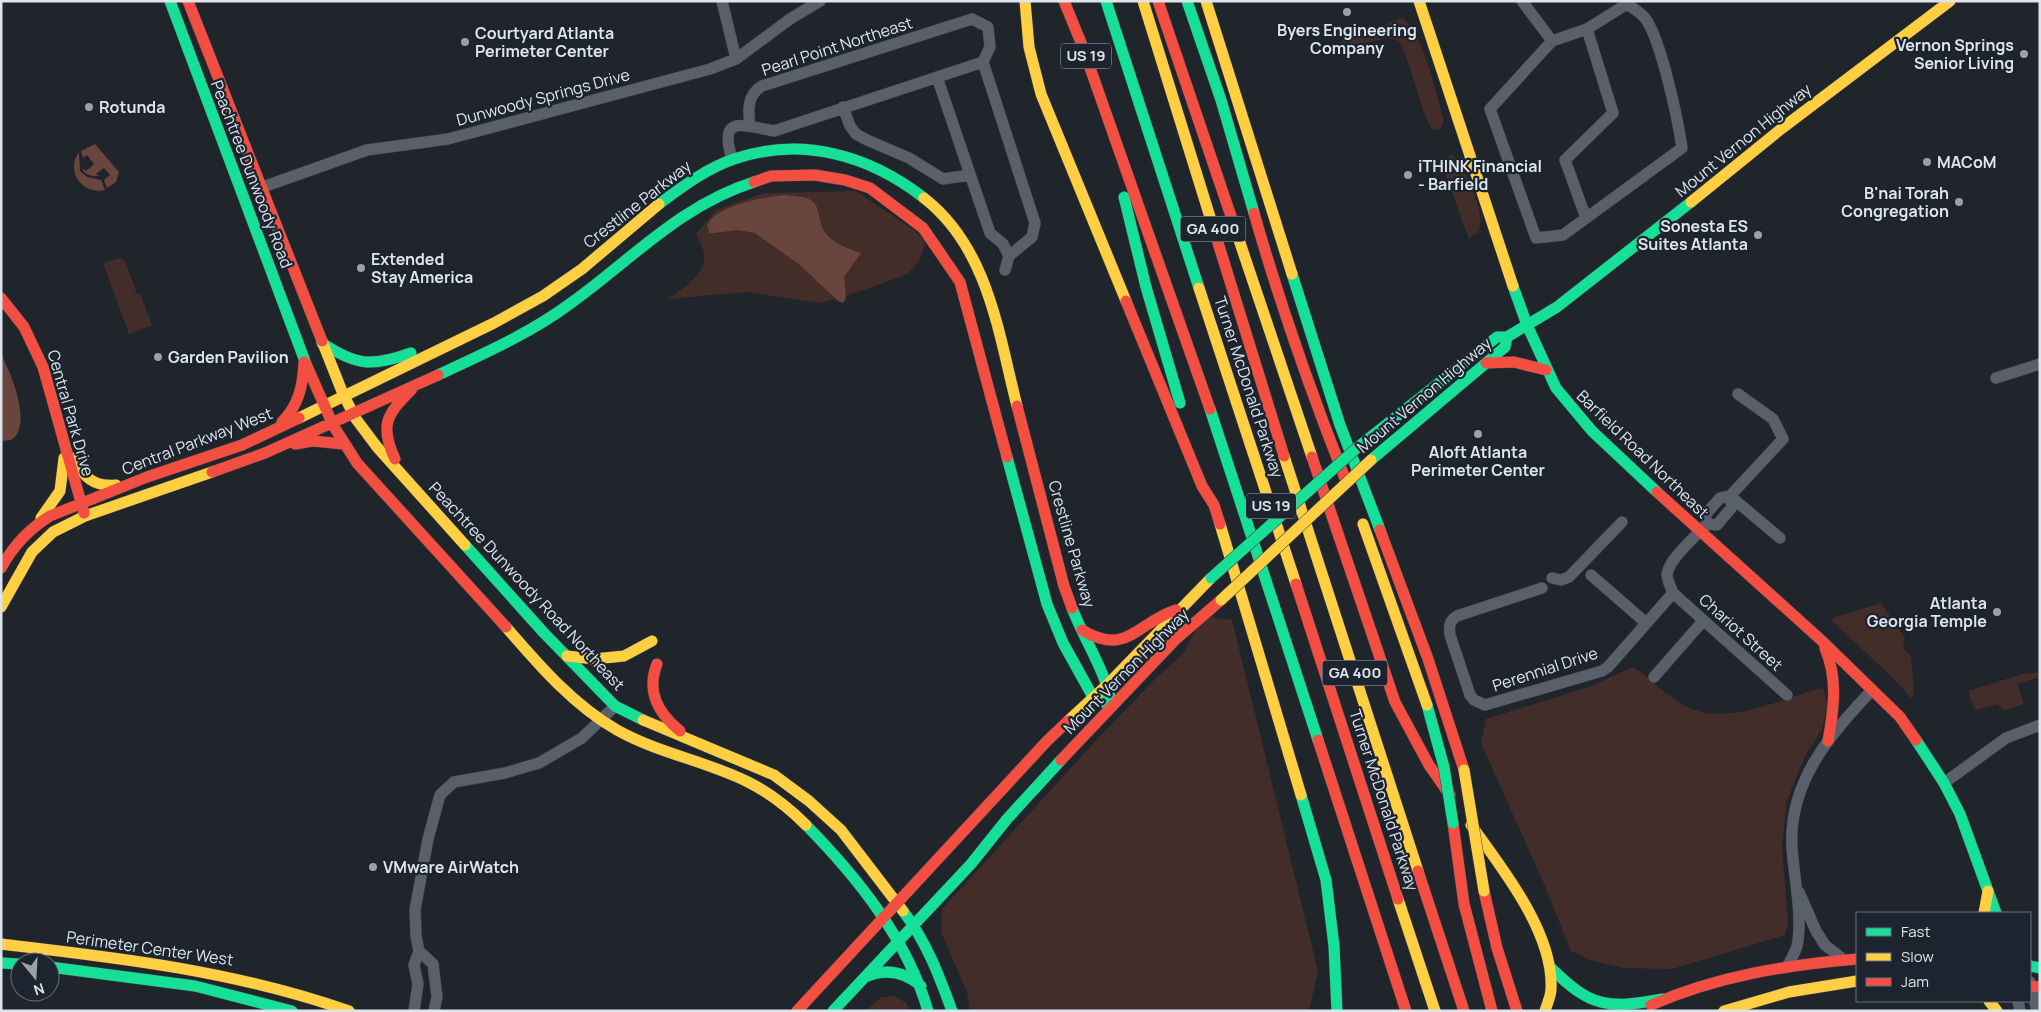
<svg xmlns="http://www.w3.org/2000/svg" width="2041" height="1012" viewBox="0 0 2041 1012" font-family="Manrope,sans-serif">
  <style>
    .green { fill: #432d28 }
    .water { fill: #69453d }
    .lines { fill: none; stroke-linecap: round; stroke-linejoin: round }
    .street-casing { stroke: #3b4045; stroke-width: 12 }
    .fast-casing { stroke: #3b4045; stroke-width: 12 }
    .slow-casing { stroke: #3b4045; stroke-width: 12 }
    .jam-casing { stroke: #3b4045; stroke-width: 12 }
    .street { stroke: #59606a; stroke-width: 11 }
    .fast { stroke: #16e098; stroke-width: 11 }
    .slow { stroke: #ffcf43; stroke-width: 11 }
    .jam { stroke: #f24e42; stroke-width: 11 }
    .fast-bridge-casing { stroke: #3b4045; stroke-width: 12; stroke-linecap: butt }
    .slow-bridge-casing { stroke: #3b4045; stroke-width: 12; stroke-linecap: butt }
    .fast-bridge { stroke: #16e098; stroke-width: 11 }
    .slow-bridge { stroke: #ffcf43; stroke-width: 11 }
    .poi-dot { fill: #9ca1a8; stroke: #1c242f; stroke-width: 2 }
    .labels { text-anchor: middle; stroke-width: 4.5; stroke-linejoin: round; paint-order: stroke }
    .shield { fill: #1c242f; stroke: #a4aab3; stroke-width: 1 }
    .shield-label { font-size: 15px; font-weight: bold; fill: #dee4eb }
    .poi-label { font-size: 16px; font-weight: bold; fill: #dee4eb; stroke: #1c242f; text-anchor: start }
    .street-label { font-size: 16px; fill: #dee4eb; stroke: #1c242f }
  </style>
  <rect width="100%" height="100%" fill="#20252b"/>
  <!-- green -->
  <path class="green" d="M 1403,18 C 1428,45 1433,86 1444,120 L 1441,129 L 1432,130 C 1417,102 1414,70 1399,41 L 1387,38 L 1333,51 L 1325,49 L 1350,37 Z
    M 1451,155 C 1462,158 1479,203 1480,215 C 1481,220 1480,226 1479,231 L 1469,239 L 1441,162 Z
    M 856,191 L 914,230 L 926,242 L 919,261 L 908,274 L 861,291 L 820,303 L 747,292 L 668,299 C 682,289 708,274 704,253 C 703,247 698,240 696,234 L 716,210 L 764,193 Z
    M 121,258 L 125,261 L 137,294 L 140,293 L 152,325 L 129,334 L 103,263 Z
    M 1881,603 L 1905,638 L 1903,648 L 1911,656 L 1914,695 L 1911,698 L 1892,677 L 1831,620 L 1833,618 Z
    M 1203,616 L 1232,620 L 1318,971 L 1309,1011 L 970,1011 L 967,992 L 941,932 L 942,909 L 1103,733 L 1156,678 L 1183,654 Z
    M 1633,667 C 1651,678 1666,696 1685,706 C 1729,728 1780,698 1823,688 L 1828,705 L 1822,729 L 1804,758 L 1787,801 L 1782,846 L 1788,921 L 1785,935 L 1672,969 L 1623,968 L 1590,960 L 1571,951 L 1545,886 L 1481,743 L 1486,719 L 1589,687 Z
    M 2040,672 L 2040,677 L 2017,684 L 2024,704 L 2004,711 L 1998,704 L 1975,710 L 1968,691 L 2023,674 Z
    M 895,996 L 906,1003 L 910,1011 L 866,1011 L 881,997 Z"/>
  <!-- water -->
  <path class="water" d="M 95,144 L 119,172 L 116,182 L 107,188 L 104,180 L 110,175 L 104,168 L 96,174 L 99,176 C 91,176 85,176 82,168 L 86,171 L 94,164 L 87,155 L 83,158 L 81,151 Z
    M 79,152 L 80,171 L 87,177 L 101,180 L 105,190 C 82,195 65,171 79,152 Z
    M 785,195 C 793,196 802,196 809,199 C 821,204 818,221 824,231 C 833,244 847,248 861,253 L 844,277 L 846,298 L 843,303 L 838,301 L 800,265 L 755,233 L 737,230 L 714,233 L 710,233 L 707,226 C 715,205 765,197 785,195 Z
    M 1,354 C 11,374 29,415 16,436 L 11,440 L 1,441 Z"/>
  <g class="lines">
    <defs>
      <path id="street" d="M 722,1 L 736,59
        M 1522,1 L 1552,41
        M 1627,4 C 1633,8 1641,13 1645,18 C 1661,39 1678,120 1682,148 L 1563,235 L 1536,238 L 1490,109 L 1552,41 L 1587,29 Z
        M 983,62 L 1035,223 L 1032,237 L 1009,256
        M 937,77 L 990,233 L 1003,244 L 1009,256
        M 843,107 L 850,126 L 856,134 L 867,140 L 909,158 L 943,179 L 970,175
        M 732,159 C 718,113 744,126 774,131 L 983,62 L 990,47 L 988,27 L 972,19 L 762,86 C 747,95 748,110 750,126
        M 260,188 L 367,150 L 448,139 L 710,69 L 736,59 L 790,19 L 820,1
        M 1586,218 L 1565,160 L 1613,113 L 1587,29
        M 1005,270 L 1009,256
        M 1996,378 L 2040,364
        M 1730,496 L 1732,507 L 1717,525 L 1707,524 C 1696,536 1669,559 1667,574 C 1667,580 1671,588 1673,593 L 1787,695
        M 1730,496 L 1780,538
        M 1707,524 L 1705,515 L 1720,498 L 1730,496 L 1783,439 L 1773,419 L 1738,394
        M 1591,575 L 1645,622
        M 1552,578 L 1561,580 L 1569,577 L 1622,522
        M 1542,588 L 1457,616 C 1449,621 1449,626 1450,635 L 1470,695 L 1474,700 L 1485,705 L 1602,671 L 1608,667 L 1673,593
        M 1654,677 L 1703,621
        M 1944,783 L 2006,738 L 2040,725
        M 1799,892 L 1816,931 L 1825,945 L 1844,960
        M 419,951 L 433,964 L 437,997 L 434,1011
        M 1787,967 C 1790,961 1795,953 1797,946 C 1803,918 1794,877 1792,848 C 1788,782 1830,735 1872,690
        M 2030,982 L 2037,1011
        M 2018,1001 L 2020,1011
        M 414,1011 L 418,984 L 414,965 L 419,951 L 416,936 L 415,910 L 428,839 L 440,795 L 454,782 L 505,773 L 539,763 L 582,738 L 615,706"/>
      <path id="fast" d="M 170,1 L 306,364
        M 1106,1 L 1199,288
        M 1187,1 L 1221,100 L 1254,213
        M 1124,197 L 1146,287 L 1180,403
        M 659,204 C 682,187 707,168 734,159 C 802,136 869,155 924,198
        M 1292,274 L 1340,425 L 1380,530
        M 1513,286 L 1527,325 L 1556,388 L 1592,431 L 1657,492
        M 322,343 C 357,366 372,367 411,353
        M 438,375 C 483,354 531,333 571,303 C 632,259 681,205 754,182
        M 1210,409 L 1318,740
        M 1358,447 L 1497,337 L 1507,337 L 1557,307 L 1691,202
        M 1007,457 L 1047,604 L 1063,643 L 1093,697 L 1112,706
        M 1371,460 L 1505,347 L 1507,337
        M 465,545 L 544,633 L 615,706 L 643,720
        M 1072,608 C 1085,642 1106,671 1112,706
        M 1427,705 L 1444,767
        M 1916,740 L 1944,783 L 1960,814 L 1996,913
        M 1301,795 L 1326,880 L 1334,946 L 1337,1011
        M 806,825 C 858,878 907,939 928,1011
        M 903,911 C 926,941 939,975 952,1011
        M 1,963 L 20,964
        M 2030,966 L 2040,968
        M 50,967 L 195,986 L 292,1011
        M 1550,967 C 1591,1008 1608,1009 1663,999
        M 865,977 C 886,968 904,971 921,986
        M 833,1011 L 971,864 L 1007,819 L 1061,760"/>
      <path id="slow" d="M 1025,1 L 1029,47 L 1041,94 L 1126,301
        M 1143,1 L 1215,233
        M 1206,1 L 1292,274
        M 1419,1 L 1513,286
        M 924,198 C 988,248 998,331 1017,406
        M 1691,202 L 1781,129 L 1950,1
        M 1233,222 L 1312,457
        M 1199,288 L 1296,584
        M 322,341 L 343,394 L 356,419 L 377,447 L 465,545
        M 299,418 L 494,323 L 543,296 L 582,269 L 659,204
        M 1284,456 L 1418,871
        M 73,458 C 84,477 93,487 116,485
        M 41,518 L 60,491 L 64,458
        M 1220,524 L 1301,795
        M 1363,524 L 1427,705
        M 1,607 L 32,552 L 53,532 L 85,516 L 212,472
        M 506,627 C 539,665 573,705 617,730 C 658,753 706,761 748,782 C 770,793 789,808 806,825
        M 567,656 L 594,659 L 624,656 L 652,641
        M 643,720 L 774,775 L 809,801 L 841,830 L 903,911
        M 1068,721 L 1108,684 L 1211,578
        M 1471,825 C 1502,868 1554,933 1551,989 C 1551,996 1547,1004 1545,1011
        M 1398,899 L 1435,1011
        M 1984,913 L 1988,891
        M 1,944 C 121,958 235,971 349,1011
        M 1989,1001 L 1997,1011
        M 1724,1011 L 1789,992 L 1857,981"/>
      <path id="jam" d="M 188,1 L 322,341
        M 1064,1 L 1082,45 L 1210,409
        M 1158,1 L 1233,222
        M 754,182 L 771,176 L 815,175 L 845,180 L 870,188 L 923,228 L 960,282 L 1007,457
        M 1254,213 C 1280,304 1311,393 1346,481
        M 1215,233 L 1284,456
        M 1,298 L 24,327 L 43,367 L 84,513
        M 1126,301 L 1202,486 L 1214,505 L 1220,524
        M 1486,363 L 1514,362 L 1546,370
        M 306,364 L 333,425 L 357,463 L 506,627
        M 1017,406 L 1064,586 L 1072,608
        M 282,422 C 299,405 303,385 304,362
        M 295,444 L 313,441 L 343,444
        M 1312,457 L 1395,702 L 1429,765 L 1450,795
        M 395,459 C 379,425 387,414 412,389
        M 212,472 L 265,453 L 438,375
        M 1657,492 L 1821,640 L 1900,717 L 1916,740
        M 1380,530 L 1428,659 L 1464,770
        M 1,568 C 13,546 29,529 50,516 L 147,477 L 242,445 L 299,418
        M 1296,584 L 1398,899
        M 1082,630 C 1127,657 1136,623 1176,610
        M 1825,648 C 1838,679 1834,708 1828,741
        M 657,664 C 646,692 658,713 680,731
        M 1318,740 L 1406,1011
        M 1061,760 L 1176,639 L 1221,600
        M 1453,823 L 1464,904 L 1492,1011
        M 1418,871 L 1464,1011
        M 1484,891 L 1497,948 L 1517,1011
        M 2030,986 L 2040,987
        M 1651,1005 C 1717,976 1786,965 1857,959
        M 797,1011 L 1047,741 L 1068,721"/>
    </defs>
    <!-- street casing -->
    <use href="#street" class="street-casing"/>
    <!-- fast casing -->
    <use href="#fast" class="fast-casing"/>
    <!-- slow casing -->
    <use href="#slow" class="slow-casing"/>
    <!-- jam casing -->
    <use href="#jam" class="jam-casing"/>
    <!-- street -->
    <use href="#street" class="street"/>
    <!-- fast -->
    <use href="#fast" class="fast"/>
    <!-- slow -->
    <use href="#slow" class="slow"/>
    <!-- jam -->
    <use href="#jam" class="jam"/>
    <defs>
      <path id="fast-bridge" d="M 1211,578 L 1358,447
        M 1444,767 L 1453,823"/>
      <path id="slow-bridge" d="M 1221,600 L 1371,460
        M 1464,770 L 1484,891"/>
    </defs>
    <!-- fast-bridge casing -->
    <use href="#fast-bridge" class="fast-bridge-casing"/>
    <!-- slow-bridge casing -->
    <use href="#slow-bridge" class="slow-bridge-casing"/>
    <!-- fast-bridge -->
    <use href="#fast-bridge" class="fast-bridge"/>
    <!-- slow-bridge -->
    <use href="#slow-bridge" class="slow-bridge"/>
  </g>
  <!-- markers -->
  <g class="poi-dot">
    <circle cx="1347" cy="12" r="5"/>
    <circle cx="465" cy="42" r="5"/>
    <circle cx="2024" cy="54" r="5"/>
    <circle cx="89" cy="107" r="5"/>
    <circle cx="1927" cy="162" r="5"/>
    <circle cx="1408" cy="175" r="5"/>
    <circle cx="1959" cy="202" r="5"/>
    <circle cx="1758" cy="235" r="5"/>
    <circle cx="361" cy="268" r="5"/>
    <circle cx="158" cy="357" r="5"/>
    <circle cx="1478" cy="434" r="5"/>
    <circle cx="1997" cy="612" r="5"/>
    <circle cx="373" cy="867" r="5"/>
  </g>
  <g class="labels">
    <!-- shield labels -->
    <g class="shield">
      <rect x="1061" y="43.5" width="50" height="25" rx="4"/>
      <rect x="1180.5" y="216.5" width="65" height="25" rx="4"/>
      <rect x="1246" y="493.5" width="50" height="25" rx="4"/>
      <rect x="1322.5" y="660.5" width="65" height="25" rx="4"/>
    </g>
    <g class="shield-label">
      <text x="1086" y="61">US 19</text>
      <text x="1213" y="234">GA 400</text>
      <text x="1271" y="511">US 19</text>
      <text x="1355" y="678">GA 400</text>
    </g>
    <!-- poi labels -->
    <g class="poi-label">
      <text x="1347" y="36" text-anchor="middle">Byers Engineering<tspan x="1347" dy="18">Company</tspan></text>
      <text x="475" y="39">Courtyard Atlanta<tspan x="475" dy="18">Perimeter Center</tspan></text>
      <text x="2014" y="51" text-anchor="end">Vernon Springs<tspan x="2014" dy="18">Senior Living</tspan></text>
      <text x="99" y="113">Rotunda</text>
      <text x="1937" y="168">MACoM</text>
      <text x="1418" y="172">iTHINK Financial<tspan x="1418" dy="18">- Barfield</tspan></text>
      <text x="1949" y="199" text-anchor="end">B'nai Torah<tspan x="1949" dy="18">Congregation</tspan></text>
      <text x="1748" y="232" text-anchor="end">Sonesta ES<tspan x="1748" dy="18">Suites Atlanta</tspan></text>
      <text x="371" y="265">Extended<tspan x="371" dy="18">Stay America</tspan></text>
      <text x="168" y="363">Garden Pavilion</text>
      <text x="1478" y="458" text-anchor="middle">Aloft Atlanta<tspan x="1478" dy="18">Perimeter Center</tspan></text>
      <text x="1987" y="609" text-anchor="end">Atlanta<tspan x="1987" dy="18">Georgia Temple</tspan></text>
      <text x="383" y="873">VMware AirWatch</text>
    </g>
    <!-- street labels -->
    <g class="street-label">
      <text transform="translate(837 46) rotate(-18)" y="6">Pearl Point Northeast</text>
      <text transform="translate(543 97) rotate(-15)" y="6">Dunwoody Springs Drive</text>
      <text transform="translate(1743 140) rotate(-39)" y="6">Mount Vernon Highway</text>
      <text transform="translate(252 174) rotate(69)" y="6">Peachtree Dunwoody Road</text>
      <text transform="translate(637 204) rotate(-38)" y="6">Crestline Parkway</text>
      <text transform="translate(1249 387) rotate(72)" y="6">Turner McDonald Parkway</text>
      <text transform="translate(1424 395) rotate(-40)" y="6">Mount Vernon Highway</text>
      <text transform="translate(71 413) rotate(74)" y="6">Central Park Drive</text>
      <text transform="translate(197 441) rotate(-21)" y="6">Central Parkway West</text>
      <text transform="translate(1643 454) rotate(44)" y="6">Barfield Road Northeast</text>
      <text transform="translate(1072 544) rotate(74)" y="6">Crestline Parkway</text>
      <text transform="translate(527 586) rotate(47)" y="6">Peachtree Dunwoody Road Northeast</text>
      <text transform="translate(1741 632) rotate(42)" y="6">Chariot Street</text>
      <text transform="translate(1545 669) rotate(-18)" y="6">Perennial Drive</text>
      <text transform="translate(1126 671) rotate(-45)" y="6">Mount Vernon Highway</text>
      <text transform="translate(1384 800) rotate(72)" y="6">Turner McDonald Parkway</text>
      <text transform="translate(150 948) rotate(8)" y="6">Perimeter Center West</text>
    </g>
  </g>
  <!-- border -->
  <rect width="2041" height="1012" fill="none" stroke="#dee4eb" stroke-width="5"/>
  <!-- legend -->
  <rect x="1856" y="912" width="175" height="90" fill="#1c242f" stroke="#6a717a"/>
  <rect x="1866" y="928" width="25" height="8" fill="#16e098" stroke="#6a717a"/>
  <text x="1901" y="937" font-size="15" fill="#dee4eb">Fast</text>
  <rect x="1866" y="953" width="25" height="8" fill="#ffcf43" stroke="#6a717a"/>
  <text x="1901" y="962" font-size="15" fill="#dee4eb">Slow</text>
  <rect x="1866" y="978" width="25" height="8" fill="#f24e42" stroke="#6a717a"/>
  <text x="1901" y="987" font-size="15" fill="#dee4eb">Jam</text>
  <!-- north arrow -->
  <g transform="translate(35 977) rotate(162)"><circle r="24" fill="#1c242f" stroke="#6a717a"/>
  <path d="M0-4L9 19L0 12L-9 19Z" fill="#9ca1a8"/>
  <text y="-8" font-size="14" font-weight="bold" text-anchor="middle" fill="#dee4eb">N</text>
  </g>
</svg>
